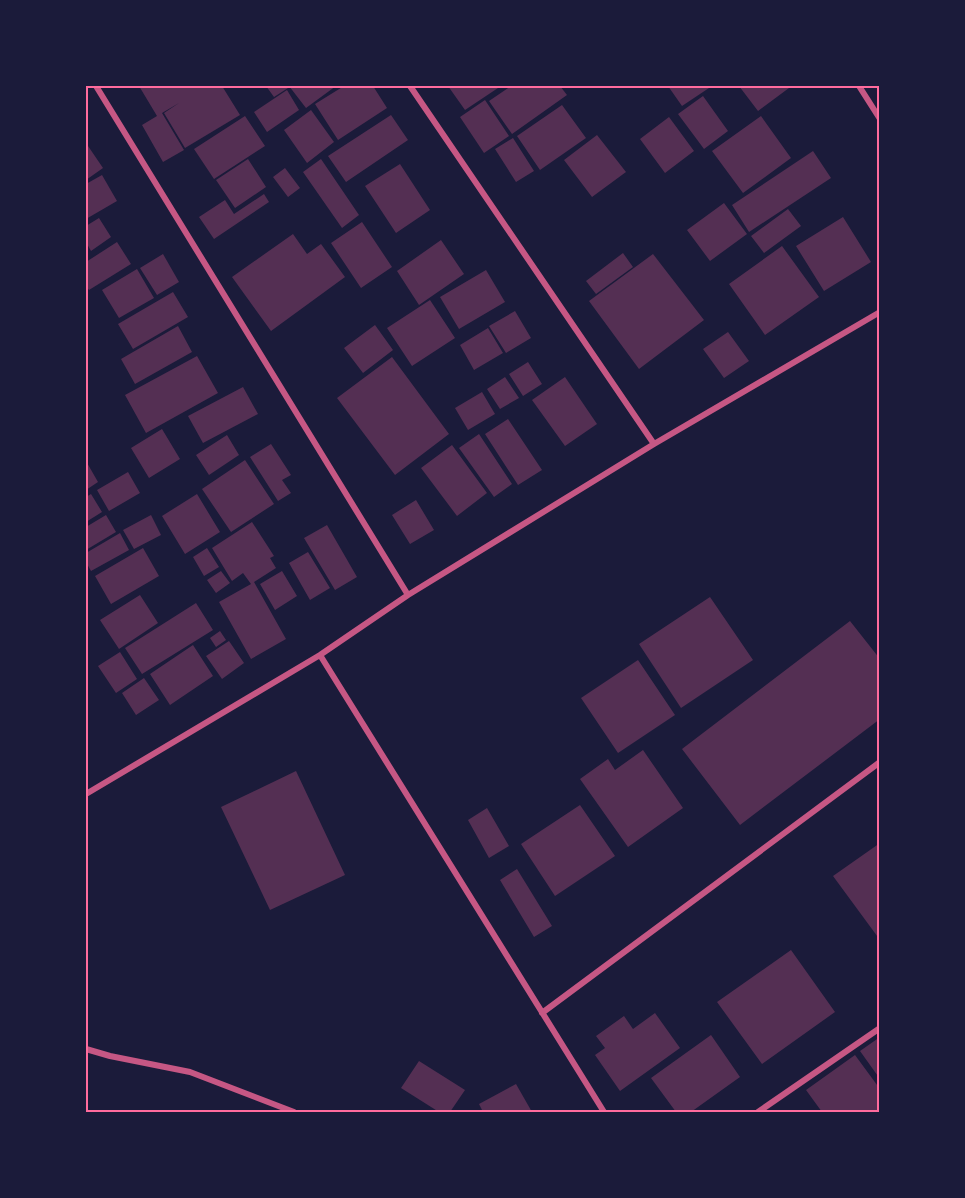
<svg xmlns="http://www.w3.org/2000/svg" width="965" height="1198" viewBox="0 0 965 1198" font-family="'Noto Sans',sans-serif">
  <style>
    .building { fill: #542f53 }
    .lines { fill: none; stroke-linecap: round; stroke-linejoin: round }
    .minor { stroke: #c65784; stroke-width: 6 }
    .neatline { fill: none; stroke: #ff6b9d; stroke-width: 2 }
  </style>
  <rect width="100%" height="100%" fill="#1b1b3a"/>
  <!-- building -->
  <path class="building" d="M 139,86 L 222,86 L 240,115 L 185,148 L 164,113 L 179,103 L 162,113 L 184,150 L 163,162 L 142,125 L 157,116 Z
    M 266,86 L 286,86 L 288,88 L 274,97 Z
    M 289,86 L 336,86 L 306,108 Z
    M 344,86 L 373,86 L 387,108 L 338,140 L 315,104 Z
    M 448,86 L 501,86 L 465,110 Z
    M 511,86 L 560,86 L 567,95 L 512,134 L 489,101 Z
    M 668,86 L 712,86 L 682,106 Z
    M 739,86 L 787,86 L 789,88 L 758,111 Z
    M 287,90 L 299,110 L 267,132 L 254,112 Z
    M 703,96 L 728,131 L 704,149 L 678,114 Z
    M 485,100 L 509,136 L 484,153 L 460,117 Z
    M 562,105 L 586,138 L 540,170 L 517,136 Z
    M 311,110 L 334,142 L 307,163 L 284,130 Z
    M 391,115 L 408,140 L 346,182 L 328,156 Z
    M 245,116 L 265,146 L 214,179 L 194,149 Z
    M 761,116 L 791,158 L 743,193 L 712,151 Z
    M 669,117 L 694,151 L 665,173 L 640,139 Z
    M 597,135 L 626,172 L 592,197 L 564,160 Z
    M 513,138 L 534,171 L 516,182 L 495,149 Z
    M 86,143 L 103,168 L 86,180 Z
    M 813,151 L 831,178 L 749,232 L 732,205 Z
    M 248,159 L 266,187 L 235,208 L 216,180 Z
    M 321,159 L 359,215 L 342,228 L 303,172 Z
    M 400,164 L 430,210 L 396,233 L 365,186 Z
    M 285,168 L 300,188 L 288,197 L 273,177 Z
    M 102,175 L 117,201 L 86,219 L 86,184 Z
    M 264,194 L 269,202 L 214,239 L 199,217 L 225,200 L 234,214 Z
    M 724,203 L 747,234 L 710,261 L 687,230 Z
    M 788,209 L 801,226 L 764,253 L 751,236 Z
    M 843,217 L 871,262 L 824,291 L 796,246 Z
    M 99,218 L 111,237 L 91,251 L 86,242 L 86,226 Z
    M 362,222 L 392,267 L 361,288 L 331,243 Z
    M 293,234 L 307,254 L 321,244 L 345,277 L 271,331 L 232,277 Z
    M 441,240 L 464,274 L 419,305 L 397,271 Z
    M 117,242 L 131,264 L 89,290 L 86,286 L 86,262 Z
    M 782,246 L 819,297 L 765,335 L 729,284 Z
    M 623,253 L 633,267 L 596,294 L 586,281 Z
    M 163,254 L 179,282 L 157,295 L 140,268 Z
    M 653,254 L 704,320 L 639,369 L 589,301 Z
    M 137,269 L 154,298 L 119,318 L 102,290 Z
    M 486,270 L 505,302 L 459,329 L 440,297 Z
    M 173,292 L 188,317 L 133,349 L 118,324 Z
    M 430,300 L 455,338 L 412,366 L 387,328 Z
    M 515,311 L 531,338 L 506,353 L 489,326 Z
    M 375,325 L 393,350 L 363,373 L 344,348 Z
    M 178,326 L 192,352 L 135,384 L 121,359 Z
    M 488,328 L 503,353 L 474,370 L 460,345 Z
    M 728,332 L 749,361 L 724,378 L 703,349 Z
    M 197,356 L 218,393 L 146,433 L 125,395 Z
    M 392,357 L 449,434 L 395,475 L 337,398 Z
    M 528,362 L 542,384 L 523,396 L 509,374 Z
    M 505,377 L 519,398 L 500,409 L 487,389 Z
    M 565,377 L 597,424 L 565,446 L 532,400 Z
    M 243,387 L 258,414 L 203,443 L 188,416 Z
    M 482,392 L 495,414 L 468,430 L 455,408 Z
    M 508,419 L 542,470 L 518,485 L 485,434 Z
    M 162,429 L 180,459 L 149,478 L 131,448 Z
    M 479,434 L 512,484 L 494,497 L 459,448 Z
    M 227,435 L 239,455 L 209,475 L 196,455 Z
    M 271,444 L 291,475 L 282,480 L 291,493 L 278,501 L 250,457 Z
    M 452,445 L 487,493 L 457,516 L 421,468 Z
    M 245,460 L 274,504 L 231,532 L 202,489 Z
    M 86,461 L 98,482 L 86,490 Z
    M 128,472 L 140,493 L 109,511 L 97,490 Z
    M 91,494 L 102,512 L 86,522 L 86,497 Z
    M 197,494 L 220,532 L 185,554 L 162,516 Z
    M 416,500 L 434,530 L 410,544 L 392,515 Z
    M 106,515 L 116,532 L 86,550 L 86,527 Z
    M 151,515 L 161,535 L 134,549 L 123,530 Z
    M 252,522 L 274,556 L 270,558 L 276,568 L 254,582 L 286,639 L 251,659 L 219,602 L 251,584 L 243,573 L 232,581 L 212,548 Z
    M 327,525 L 357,577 L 335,590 L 304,538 Z
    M 120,533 L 129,550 L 91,571 L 86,562 L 86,553 Z
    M 143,548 L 159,576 L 111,604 L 95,576 Z
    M 207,548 L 219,567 L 204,576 L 193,557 Z
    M 308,552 L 330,588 L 310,600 L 289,563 Z
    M 221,571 L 230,583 L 216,593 L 207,580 Z
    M 282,571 L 297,596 L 275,610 L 260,584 Z
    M 140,595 L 158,623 L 119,649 L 100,620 Z
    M 710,597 L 753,660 L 681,708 L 639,644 Z
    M 196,603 L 213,630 L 142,674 L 125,648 Z
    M 850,621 L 880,659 L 880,719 L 740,825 L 682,749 Z
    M 220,631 L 226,640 L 216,647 L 210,638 Z
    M 229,641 L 244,663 L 222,679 L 206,656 Z
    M 193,645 L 213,676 L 170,705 L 150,674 Z
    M 120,652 L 137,679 L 116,693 L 98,666 Z
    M 638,660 L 675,715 L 618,753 L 581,698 Z
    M 144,678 L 159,700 L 136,715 L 122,693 Z
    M 643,750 L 683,808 L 628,847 L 580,779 L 608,759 L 615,770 Z
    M 296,771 L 345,875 L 270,910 L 221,807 Z
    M 580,805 L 615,856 L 555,896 L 521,844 Z
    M 487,808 L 509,846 L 489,858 L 468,820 Z
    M 880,843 L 880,940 L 833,876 Z
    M 517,869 L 552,926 L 534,937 L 500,880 Z
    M 791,950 L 835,1012 L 762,1064 L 717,1002 Z
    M 655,1013 L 680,1048 L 620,1091 L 595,1055 L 605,1048 L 596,1036 L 624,1016 L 633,1029 Z
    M 711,1035 L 740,1077 L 691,1112 L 676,1112 L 651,1078 Z
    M 880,1037 L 880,1079 L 860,1051 Z
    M 855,1055 L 880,1089 L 880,1112 L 822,1112 L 806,1090 Z
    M 419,1061 L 465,1090 L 450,1112 L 439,1112 L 401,1088 Z
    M 516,1084 L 532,1112 L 483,1112 L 479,1104 Z"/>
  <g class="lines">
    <!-- minor -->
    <path class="minor" d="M 96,86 L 408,595
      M 410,86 L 654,444
      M 859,86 L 880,119
      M 320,655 L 604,1112
      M 86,794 L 320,655 L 408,595 L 654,444 L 880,312
      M 542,1013 L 880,762
      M 86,1049 L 110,1056 L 190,1072 L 294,1112
      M 758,1112 L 880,1028"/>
  </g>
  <!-- border -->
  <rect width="965" height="1198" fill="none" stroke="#1b1b3a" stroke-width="174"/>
  <rect x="87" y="87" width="791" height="1024" class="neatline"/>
</svg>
